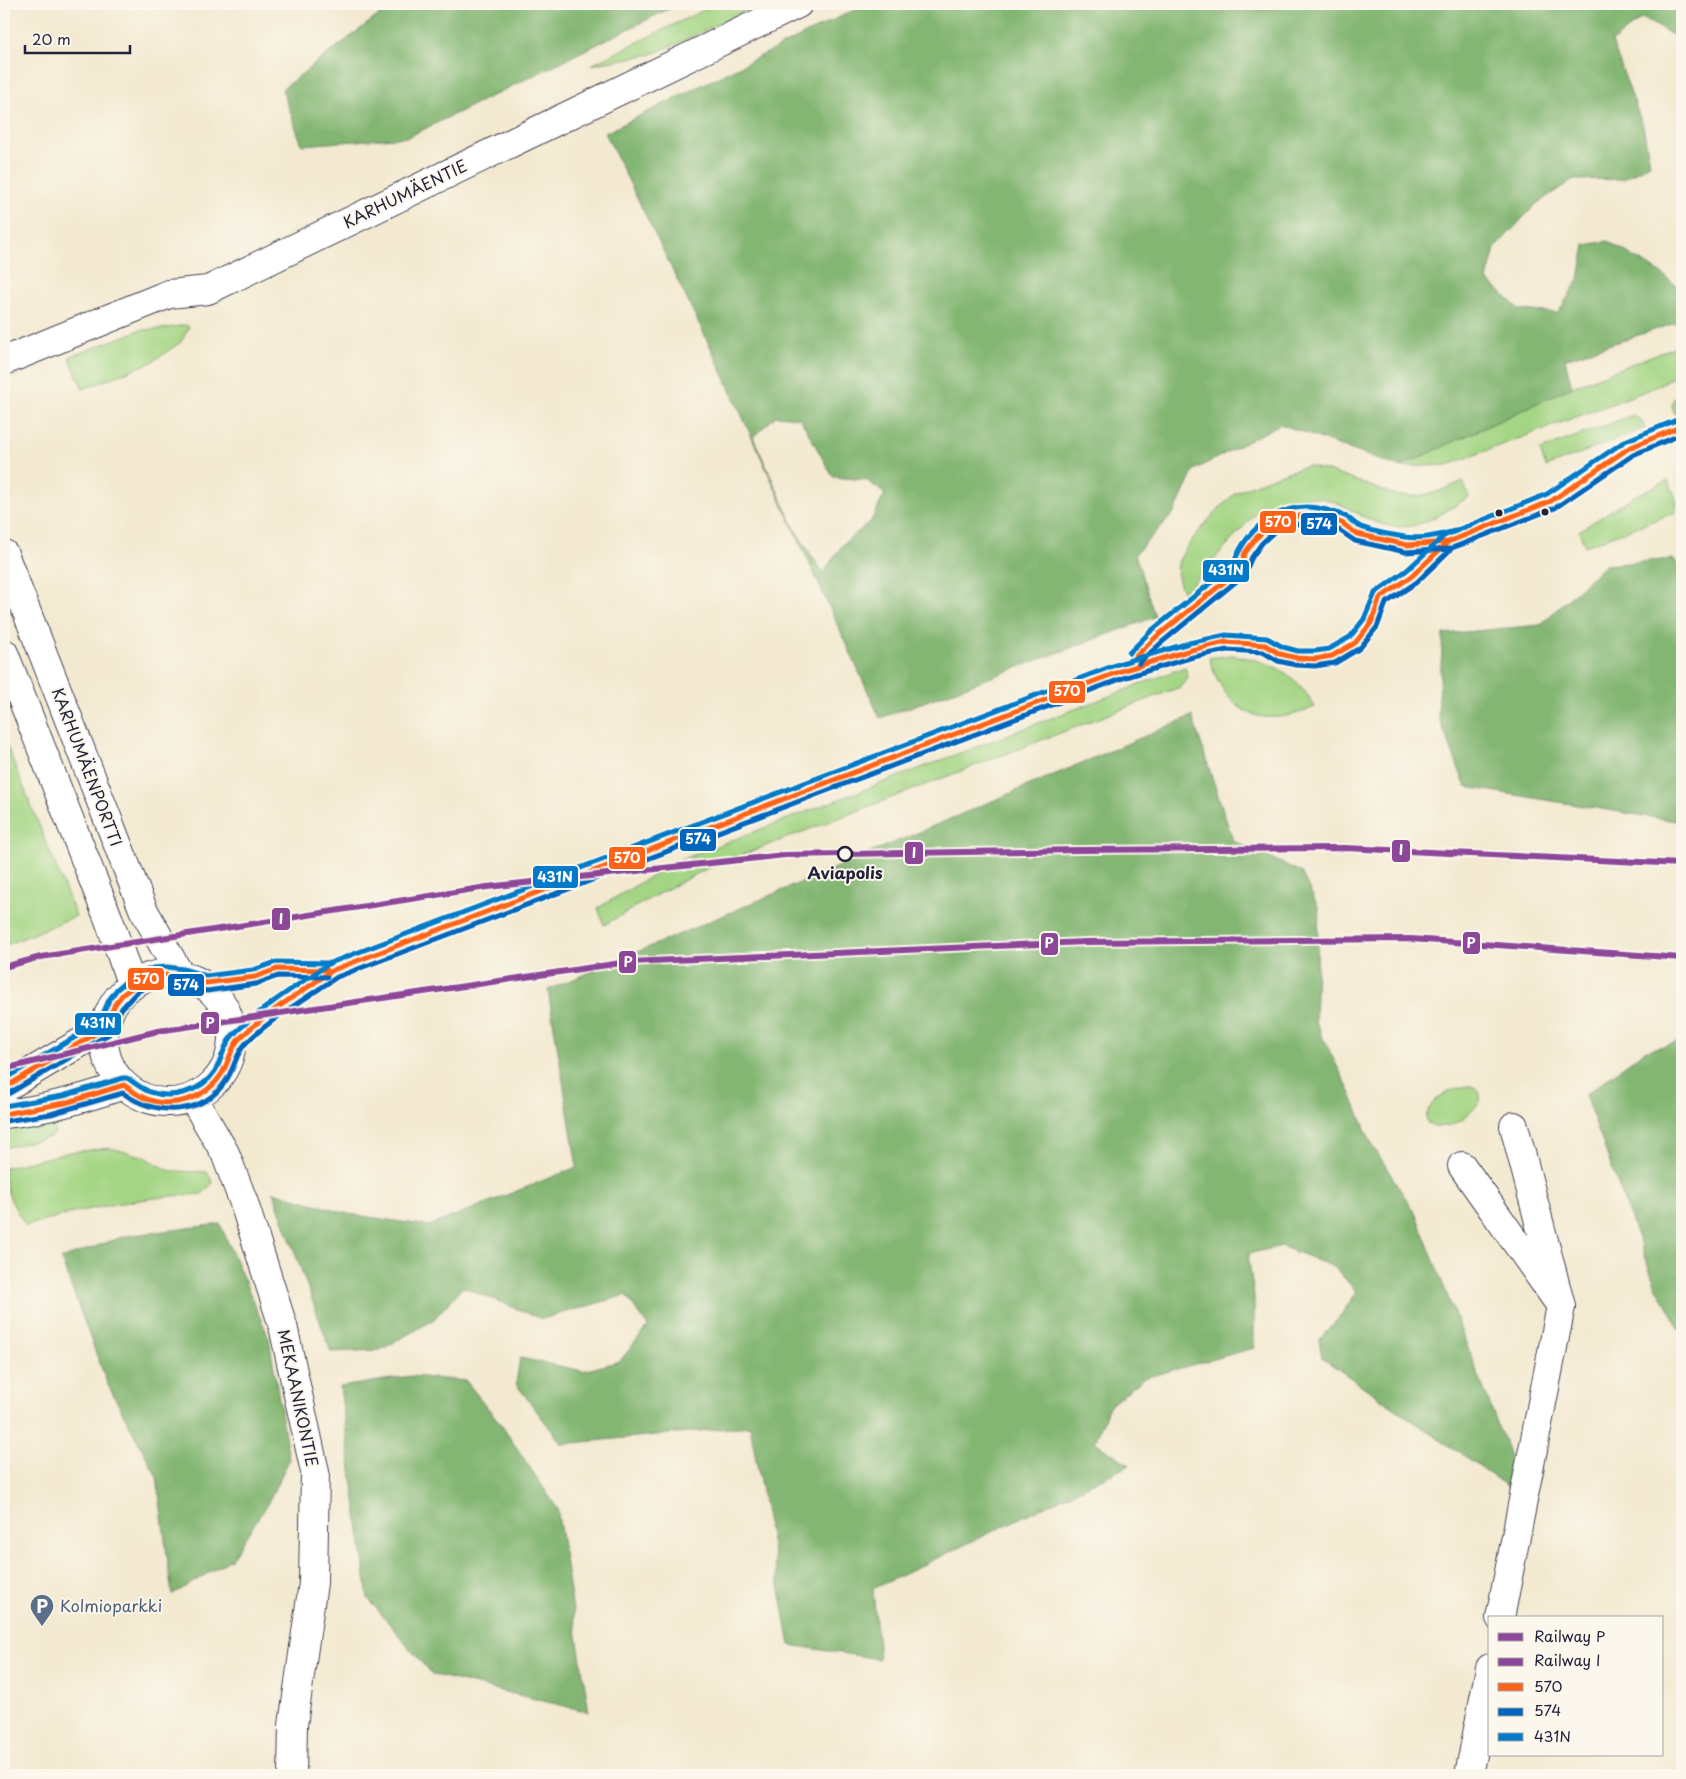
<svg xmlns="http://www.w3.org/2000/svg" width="1686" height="1779" viewBox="0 0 1686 1779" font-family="'Playpen Sans',sans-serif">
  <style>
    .green { fill: #a4d584; stroke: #637c60 }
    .forest { fill: #83b672; stroke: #526c56; fill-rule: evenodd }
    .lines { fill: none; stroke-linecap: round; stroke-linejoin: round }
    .street-casing { stroke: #414051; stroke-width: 30 }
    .secondary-casing { stroke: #414051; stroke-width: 30 }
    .street { stroke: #fff; stroke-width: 28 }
    .secondary { stroke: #fff; stroke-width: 28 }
    .bus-1-casing { stroke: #fbf7ec; stroke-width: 9 }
    .bus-2-casing { stroke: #fbf7ec; stroke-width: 9 }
    .bus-3-casing { stroke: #fbf7ec; stroke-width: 9 }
    .bus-1 { stroke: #ff6319; stroke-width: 5 }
    .bus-2 { stroke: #0065bd; stroke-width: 5 }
    .bus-3 { stroke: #007ac9; stroke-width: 5 }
    .rail-1-casing { stroke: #fbf7ec; stroke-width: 10 }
    .rail-2-casing { stroke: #fbf7ec; stroke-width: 10 }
    .rail-1 { stroke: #8c4799; stroke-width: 6 }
    .rail-2 { stroke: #8c4799; stroke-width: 6 }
    .bus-dot { fill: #22223b; stroke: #fbf7ec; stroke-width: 2 }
    .stop-dot { fill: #fbf7ec; stroke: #22223b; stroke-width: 2.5 }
    .labels { text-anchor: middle; stroke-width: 4; stroke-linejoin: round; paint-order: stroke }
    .street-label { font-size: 16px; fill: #22223b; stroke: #fbf7ec }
    .stop-label { font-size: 16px; font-weight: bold; fill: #22223b; stroke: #fbf7ec }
    .service-label { font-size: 16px; fill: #4e5e75; stroke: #fbf7ec; text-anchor: start }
    .line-badge { stroke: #fbf7ec; stroke-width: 2 }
    .badge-label { font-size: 14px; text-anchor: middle; font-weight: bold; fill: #fff }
  </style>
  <rect width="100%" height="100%" fill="#fbf7ec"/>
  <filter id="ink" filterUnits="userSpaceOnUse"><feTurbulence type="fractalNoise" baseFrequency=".02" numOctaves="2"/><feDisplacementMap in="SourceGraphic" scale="10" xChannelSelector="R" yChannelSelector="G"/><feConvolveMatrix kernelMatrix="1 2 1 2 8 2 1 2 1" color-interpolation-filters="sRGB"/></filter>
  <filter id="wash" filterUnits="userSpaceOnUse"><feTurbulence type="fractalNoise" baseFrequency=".0096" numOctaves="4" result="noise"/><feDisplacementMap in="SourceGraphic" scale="20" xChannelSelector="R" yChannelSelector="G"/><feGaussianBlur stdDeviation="1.12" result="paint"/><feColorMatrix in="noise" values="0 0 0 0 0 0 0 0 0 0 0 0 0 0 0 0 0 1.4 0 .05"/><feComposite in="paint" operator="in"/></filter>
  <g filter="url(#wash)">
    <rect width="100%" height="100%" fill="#f3e9d0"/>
    <!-- green -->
    <path class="green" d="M 716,4 L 759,4 L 681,42 L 652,54 L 591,65 Z
      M 186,325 L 189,327 L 181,342 L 152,362 L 83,389 L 69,357 L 140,330 L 161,329 Z
      M 1682,344 L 1682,372 L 1651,389 L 1448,465 L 1399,467 L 1572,387 Z
      M 1682,393 L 1682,415 L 1676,417 L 1672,406 L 1674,398 Z
      M 1633,415 L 1641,420 L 1645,428 L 1546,467 L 1540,450 Z
      M 1307,466 L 1328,471 L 1398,496 L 1418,496 L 1437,492 L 1463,481 L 1469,497 C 1449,509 1424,528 1399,527 C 1379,527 1359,514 1342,505 C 1312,490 1280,499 1254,515 L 1184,593 C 1179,583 1176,575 1178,564 C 1180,550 1226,498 1239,491 C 1260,481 1284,473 1307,466 Z
      M 1668,480 C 1672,490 1681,503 1674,513 L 1585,546 L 1579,531 L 1634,496 Z
      M 1232,655 C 1271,662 1295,671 1315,707 C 1261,730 1227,715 1209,658 Z
      M 1185,667 L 1188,678 L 1180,687 L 706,869 L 656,895 L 604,925 L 598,908 L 675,862 Z
      M 4,739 L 76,916 L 4,946 Z
      M 1471,1086 C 1479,1089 1481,1093 1480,1101 C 1470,1114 1461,1125 1444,1126 C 1438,1127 1434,1128 1428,1124 L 1426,1118 C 1429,1098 1453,1087 1471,1086 Z
      M 53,1119 L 55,1132 L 51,1137 L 4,1148 L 4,1130 Z
      M 110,1148 L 142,1156 L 170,1171 L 207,1172 L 213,1183 L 202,1194 C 140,1197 85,1208 26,1226 C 14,1206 4,1192 4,1168 L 70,1152 Z"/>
    <!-- forest -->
    <path class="forest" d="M 393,4 L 679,4 L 408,137 L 302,145 L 282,89 Z
      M 866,4 L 1682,4 L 1682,40 L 1642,18 L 1612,42 L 1643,126 L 1650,164 L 1623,179 L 1572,180 L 1535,205 L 1495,248 L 1487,280 L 1520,310 L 1558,313 L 1579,279 L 1585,245 L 1608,241 L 1659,272 L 1682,290 L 1682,321 L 1565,359 L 1572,387 L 1399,467 L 1280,424 L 1194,470 L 1174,513 L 1135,554 L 1155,617 L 880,718 L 713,352 L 605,133 ZM 776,416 L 800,418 L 833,477 L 866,480 L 885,494 L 871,521 L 843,544 L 823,573 L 795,530 L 753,437 Z
      M 1673,559 L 1682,569 L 1682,822 L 1466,787 L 1438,715 L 1443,634 L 1540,625 L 1605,565 Z
      M 1192,716 L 1233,841 L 1301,872 L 1319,909 L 1315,1022 L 1351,1094 L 1371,1143 L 1416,1215 L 1527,1500 L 1322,1358 L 1319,1340 L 1338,1319 L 1357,1292 L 1334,1267 L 1281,1246 L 1248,1254 L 1254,1296 L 1254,1348 L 1144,1378 L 1109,1406 L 1095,1442 L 1130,1465 L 873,1589 L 879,1659 L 790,1645 L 750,1426 L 562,1444 L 516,1384 L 520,1358 L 583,1371 L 620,1361 L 648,1326 L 626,1295 L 542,1319 L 463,1287 L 432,1321 L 380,1350 L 331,1352 L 273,1192 L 349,1214 L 429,1226 L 577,1167 L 548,990 Z
      M 1682,1041 L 1682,1333 L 1655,1284 L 1585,1095 L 1644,1051 Z
      M 220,1224 L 269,1338 L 289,1460 L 266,1506 L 231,1559 L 172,1595 L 157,1477 L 107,1383 L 61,1259 L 125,1236 Z
      M 411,1376 L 466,1381 L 500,1423 L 557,1508 L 589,1712 L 431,1674 L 368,1598 L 340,1387 Z"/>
  </g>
  <g filter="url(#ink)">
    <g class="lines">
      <defs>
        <path id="street" d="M 4,361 L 169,294 L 208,290 L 798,4
          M 4,554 L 143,909 L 180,975
          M 4,653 L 109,920 L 132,986
          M 193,1098 L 225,1153 L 244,1203 L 283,1326 L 315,1472 L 313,1583 L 293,1725 L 292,1775
          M 1462,1166 L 1561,1306 L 1514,1126
          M 1500,1618 L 1561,1306
          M 1469,1775 L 1490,1668"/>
        <path id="secondary" d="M104 1038a64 64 0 1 1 128 0a64 64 0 1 1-128 0Z
          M 4,1088 L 105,1028
          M 4,1114 C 45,1110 85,1098 124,1085"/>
      </defs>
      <!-- street casing -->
      <use href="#street" class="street-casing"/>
      <!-- secondary casing -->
      <use href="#secondary" class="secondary-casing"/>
      <!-- street -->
      <use href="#street" class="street"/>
      <!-- secondary -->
      <use href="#secondary" class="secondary"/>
      <defs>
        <path id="bus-1" d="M 1134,658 L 1156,637 L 1239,570 L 1245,553 L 1256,538 L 1270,526 L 1287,518 L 1306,515 L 1324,517 L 1342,523 L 1357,534 L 1407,545 L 1448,542 L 1471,533
          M 4,1088 L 105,1028 L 115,1004 L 123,994 L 143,980 L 154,976 L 167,975 L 181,976 L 206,983 L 255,977 L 277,969 L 327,970
          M 4,1114 L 65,1103 L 124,1085 C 131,1090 138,1096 147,1099 C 173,1109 206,1098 221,1075 C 229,1063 230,1048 240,1038 C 268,1011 302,992 333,970 L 1121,671 L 1191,650 L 1226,642 L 1265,645 L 1280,654 L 1297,658 L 1315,659 L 1332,656 L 1355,643 L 1371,623 L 1380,598 L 1412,576 L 1448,542 L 1551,501 L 1629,448 L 1682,426"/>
        <path id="bus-2" d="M 1139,663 L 1161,643 L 1244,575 L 1252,557 L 1262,543 L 1274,532 L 1289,525 L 1306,523 L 1322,524 L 1339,530 L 1355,541 L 1406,552 L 1449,549 L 1474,540
          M 8,1094 L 109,1034 L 122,1008 L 137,992 L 146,987 L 167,982 L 180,983 L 197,989 L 207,991 L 256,984 L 278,976 L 327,977
          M 5,1121 L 51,1114 L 123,1093 C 156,1117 204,1116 227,1079 C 235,1067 236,1052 247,1042 C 274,1017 306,998 337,977 L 1123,678 L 1193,657 L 1227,650 L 1263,652 L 1278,661 L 1296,665 L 1315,666 L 1335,663 L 1360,648 L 1377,627 L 1386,603 L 1417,582 L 1452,548 L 1555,508 L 1633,455 L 1682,434"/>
        <path id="bus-3" d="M 1129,653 L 1151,631 L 1233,565 C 1247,526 1284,498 1327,510 C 1333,512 1340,514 1345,516 C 1351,519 1355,525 1361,527 C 1373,532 1393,535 1405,537 C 1426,540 1450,533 1468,526
          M 4,1079 L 99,1023 L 109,1000 L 117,989 L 128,980 L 140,973 L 153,968 L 167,967 L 183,969 L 206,976 L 253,970 L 276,962 L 327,963
          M 4,1106 L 63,1096 L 123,1078 L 127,1078 C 135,1083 142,1089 150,1092 C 173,1100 202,1091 215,1071 C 223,1057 224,1042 237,1031 C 265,1005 298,985 330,963 L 1118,664 L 1189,643 L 1226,635 L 1267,638 L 1283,647 L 1298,651 L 1315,651 L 1329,649 L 1350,637 L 1364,619 L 1375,593 L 1407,570 L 1444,536 L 1547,494 L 1625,441 L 1679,419"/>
      </defs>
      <!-- bus-1 casing -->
      <use href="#bus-1" class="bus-1-casing"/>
      <!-- bus-2 casing -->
      <use href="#bus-2" class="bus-2-casing"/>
      <!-- bus-3 casing -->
      <use href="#bus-3" class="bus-3-casing"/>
      <!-- bus-1 -->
      <use href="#bus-1" class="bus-1"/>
      <!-- bus-2 -->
      <use href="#bus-2" class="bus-2"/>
      <!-- bus-3 -->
      <use href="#bus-3" class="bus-3"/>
      <defs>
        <path id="rail-1" d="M 4,1069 L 158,1031 L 628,962 L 1086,942 L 1411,939 L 1682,958"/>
        <path id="rail-2" d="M 4,967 L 41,957 L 487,887 L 785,855 L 1079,850 L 1345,848 L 1682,864"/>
      </defs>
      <!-- rail-1 casing -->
      <use href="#rail-1" class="rail-1-casing"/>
      <!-- rail-2 casing -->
      <use href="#rail-2" class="rail-2-casing"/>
      <!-- rail-1 -->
      <use href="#rail-1" class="rail-1"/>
      <!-- rail-2 -->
      <use href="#rail-2" class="rail-2"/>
    </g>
  </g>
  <!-- icons -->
  <defs>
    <symbol id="parking-pin" viewBox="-11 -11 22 30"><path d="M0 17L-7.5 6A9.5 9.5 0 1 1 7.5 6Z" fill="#5c6f8a" stroke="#fbf7ec"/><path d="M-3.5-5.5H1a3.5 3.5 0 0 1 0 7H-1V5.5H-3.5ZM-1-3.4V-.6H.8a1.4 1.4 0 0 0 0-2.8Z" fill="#fff"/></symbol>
  </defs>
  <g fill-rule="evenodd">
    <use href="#parking-pin" x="28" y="1592" width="28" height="38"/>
  </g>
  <!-- markers -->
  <g class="bus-dot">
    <circle cx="1545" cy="512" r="4.5"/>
    <circle cx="1499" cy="513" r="4.5"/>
  </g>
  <circle class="stop-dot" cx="845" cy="854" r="7"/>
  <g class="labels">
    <!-- street labels -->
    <g class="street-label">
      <text transform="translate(405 194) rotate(-26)" y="6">KARHUMÄENTIE</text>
      <text transform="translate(87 767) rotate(69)" y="6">KARHUMÄENPORTTI</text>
      <text transform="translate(298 1398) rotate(78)" y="6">MEKAANIKONTIE</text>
    </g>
    <!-- stop labels -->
    <g class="stop-label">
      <text x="845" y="879">Aviapolis</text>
    </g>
    <!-- service labels -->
    <g class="service-label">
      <text x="60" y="1612">Kolmioparkki</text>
    </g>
  </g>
  <g class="line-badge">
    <rect x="1259" y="510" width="38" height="24" rx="5" fill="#ff6319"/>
    <rect x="1300" y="512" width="38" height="24" rx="5" fill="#0065bd"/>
    <rect x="1202" y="559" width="48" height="24" rx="5" fill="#007ac9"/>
    <rect x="1048" y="680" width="38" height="24" rx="5" fill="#ff6319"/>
    <rect x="679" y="828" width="38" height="24" rx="5" fill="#0065bd"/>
    <rect x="1391" y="839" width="20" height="24" rx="5" fill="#8c4799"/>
    <rect x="904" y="841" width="20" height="24" rx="5" fill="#8c4799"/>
    <rect x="608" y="846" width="38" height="24" rx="5" fill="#ff6319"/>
    <rect x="532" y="865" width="47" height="24" rx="5" fill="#007ac9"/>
    <rect x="271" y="907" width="20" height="24" rx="5" fill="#8c4799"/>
    <rect x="1462" y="931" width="19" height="24" rx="5" fill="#8c4799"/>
    <rect x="1040" y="932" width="19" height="24" rx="5" fill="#8c4799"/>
    <rect x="618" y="950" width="19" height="24" rx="5" fill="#8c4799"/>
    <rect x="127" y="967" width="38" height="24" rx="5" fill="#ff6319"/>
    <rect x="167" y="973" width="38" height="24" rx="5" fill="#0065bd"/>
    <rect x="200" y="1011" width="20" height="24" rx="5" fill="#8c4799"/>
    <rect x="74" y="1012" width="48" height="24" rx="5" fill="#007ac9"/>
  </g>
  <g class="badge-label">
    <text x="1278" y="527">570</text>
    <text x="1319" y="529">574</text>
    <text x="1226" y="575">431N</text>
    <text x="1067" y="696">570</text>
    <text x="698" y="844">574</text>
    <text x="1401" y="855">I</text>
    <text x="914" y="858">I</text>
    <text x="627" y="863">570</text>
    <text x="555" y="882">431N</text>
    <text x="281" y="924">I</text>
    <text x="1471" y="948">P</text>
    <text x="1049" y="948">P</text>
    <text x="628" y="967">P</text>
    <text x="146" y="984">570</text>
    <text x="186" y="990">574</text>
    <text x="210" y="1028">P</text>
    <text x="98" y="1028">431N</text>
  </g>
  <!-- margin -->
  <rect width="1686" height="1779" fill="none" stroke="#fbf7ec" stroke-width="20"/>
  <!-- legend -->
  <rect x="1488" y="1616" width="175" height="140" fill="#fbf7ec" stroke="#a4a2a5"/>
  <rect x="1498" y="1633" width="25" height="8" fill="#8c4799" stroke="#a4a2a5"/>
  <text x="1534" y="1642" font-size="15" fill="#22223b">Railway P</text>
  <rect x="1498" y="1658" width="25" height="8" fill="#8c4799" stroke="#a4a2a5"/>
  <text x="1534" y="1666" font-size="15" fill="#22223b">Railway I</text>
  <rect x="1498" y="1683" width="25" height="8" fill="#ff6319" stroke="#a4a2a5"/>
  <text x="1534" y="1692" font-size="15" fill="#22223b">570</text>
  <rect x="1498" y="1708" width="25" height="8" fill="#0065bd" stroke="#a4a2a5"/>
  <text x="1534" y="1716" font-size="15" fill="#22223b">574</text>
  <rect x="1498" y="1733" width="25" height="8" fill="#007ac9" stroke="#a4a2a5"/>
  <text x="1534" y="1742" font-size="15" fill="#22223b">431N</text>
  <!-- scale -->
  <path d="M25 45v8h105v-8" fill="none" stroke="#22223b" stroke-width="2.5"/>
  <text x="32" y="45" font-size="15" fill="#22223b" stroke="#fbf7ec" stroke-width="4" paint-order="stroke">20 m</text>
</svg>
